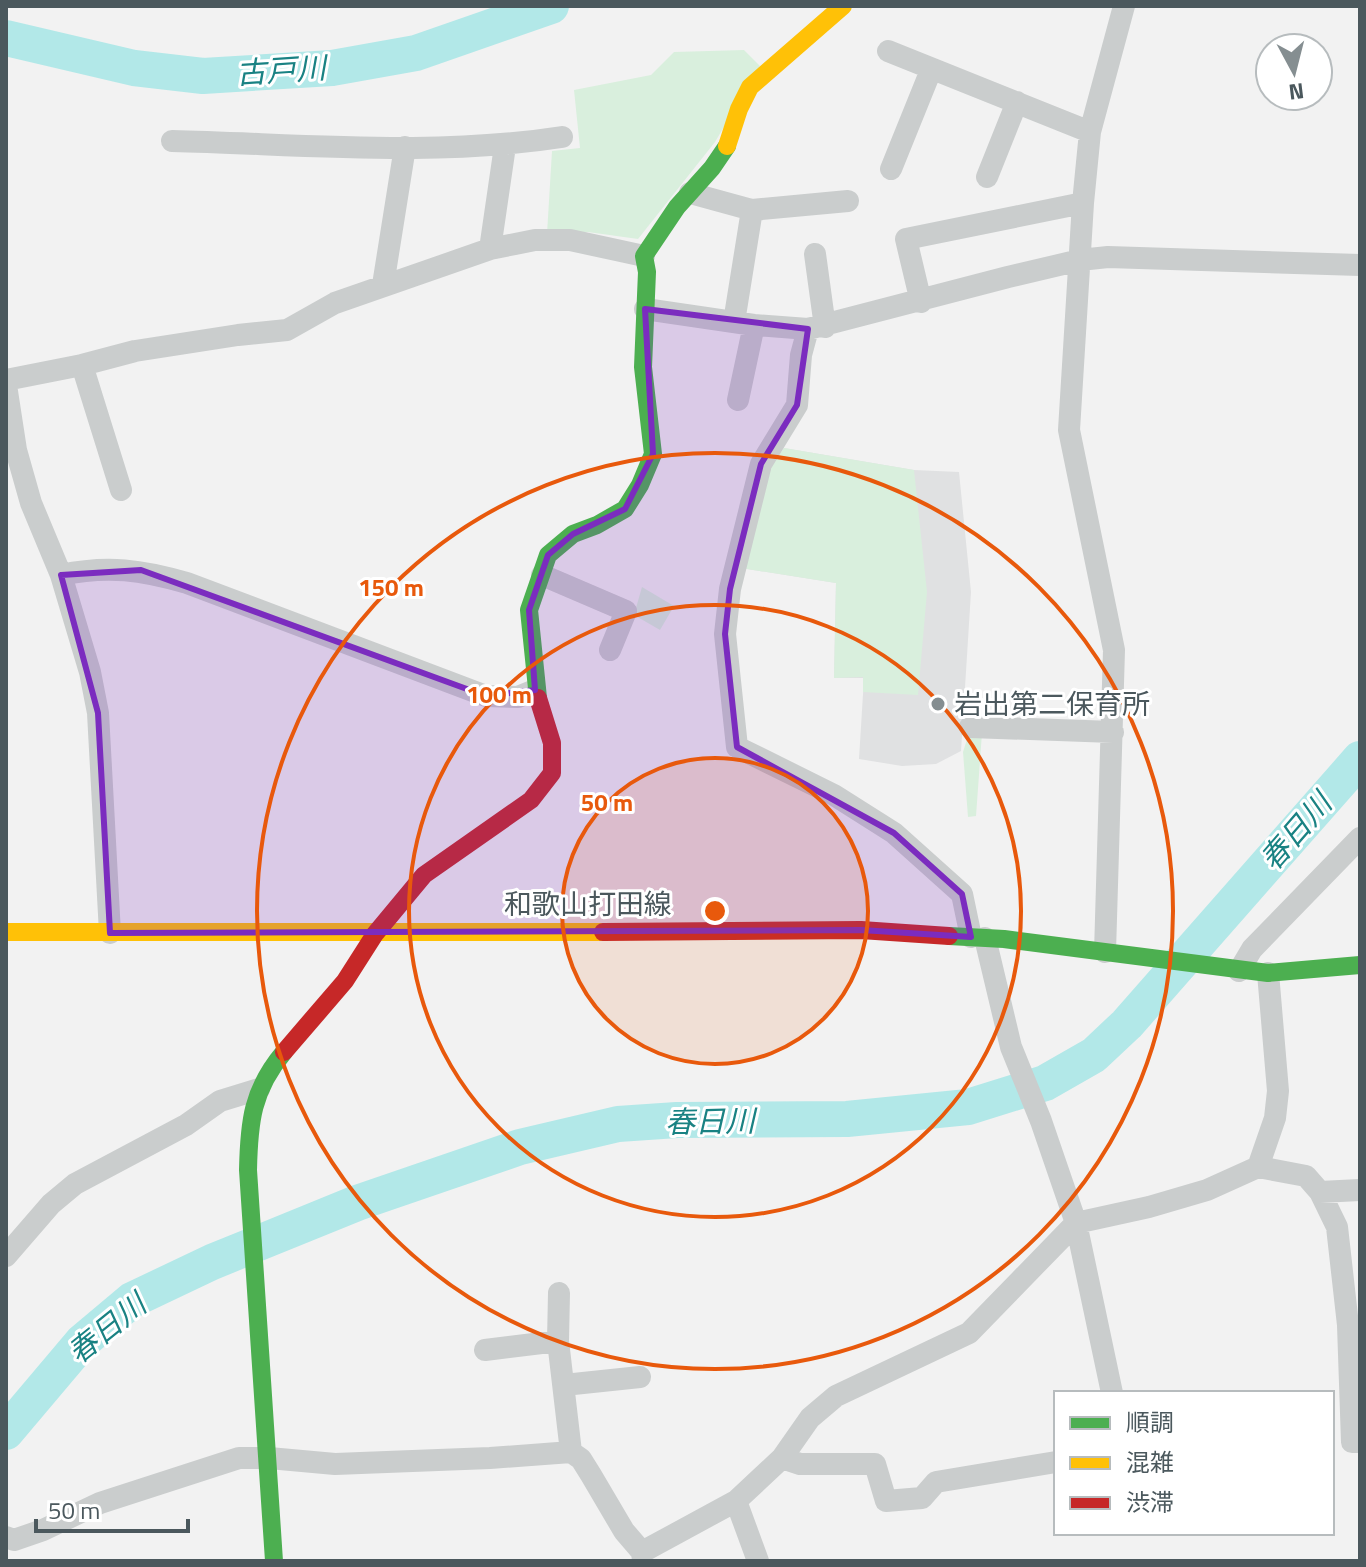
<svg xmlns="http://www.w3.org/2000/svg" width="1366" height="1567" viewBox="0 0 1366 1567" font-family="'Titillium Web','Noto Sans JP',sans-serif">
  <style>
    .education { fill: #e0e1e2 }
    .green { fill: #d9efdd }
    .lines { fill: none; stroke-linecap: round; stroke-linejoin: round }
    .river { stroke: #b2e8e8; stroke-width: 36 }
    .street { stroke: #cacdcd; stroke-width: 22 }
    .fast { stroke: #4caf50; stroke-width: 18 }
    .slow { stroke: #ffc107; stroke-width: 18 }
    .jam { stroke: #c62828; stroke-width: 18 }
    .marked { fill: #7b2cbf; fill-opacity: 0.2; stroke: #7b2cbf; stroke-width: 6; stroke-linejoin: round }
    .ring { fill: none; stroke: #e8590c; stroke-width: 4 }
    .poi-dot { fill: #858e91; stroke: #fff; stroke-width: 3 }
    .labels { text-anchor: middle; stroke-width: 6; stroke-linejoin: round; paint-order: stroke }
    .poi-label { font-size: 28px; fill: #4b585d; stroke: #fff; text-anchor: start }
    .street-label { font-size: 28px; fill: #4b585d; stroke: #fff }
    .water-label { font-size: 30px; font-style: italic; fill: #198283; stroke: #fff }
    .centre { fill: #e8590c; stroke: #fff; stroke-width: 4 }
    .ring-label { font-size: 24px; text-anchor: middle; font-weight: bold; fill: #e8590c; stroke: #fff; stroke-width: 6; stroke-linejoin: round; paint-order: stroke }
  </style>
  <rect width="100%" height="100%" fill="#f2f2f2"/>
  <!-- education -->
  <path class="education" d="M 784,448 L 914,470 L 959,472 L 971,592 L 961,751 L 936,764 L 902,766 L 859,759 L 864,678 L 834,678 L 836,583 L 741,568 Z"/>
  <!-- green -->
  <path class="green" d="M 744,50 L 760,66 L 715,142 L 638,239 L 588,232 L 547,234 L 552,151 L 580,148 L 574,90 L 651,75 L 674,52 Z
    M 784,448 L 914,470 L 927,592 L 918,695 L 863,692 L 863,677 L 834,678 L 836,583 L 741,568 L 767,472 Z
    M 642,587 L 674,606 L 660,630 L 634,615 Z
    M 969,733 L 982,733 L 976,816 L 968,817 L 963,752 Z"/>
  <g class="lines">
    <!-- river -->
    <path class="river" d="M 6,38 L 134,68 L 203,76 L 332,68 L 416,53 L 551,6
      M 6,1432 L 82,1342 L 132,1300 L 212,1262 L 357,1203 L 520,1147 L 618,1124 L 677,1120 L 847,1119 L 968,1107 L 1045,1083 L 1094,1055 L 1127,1024 L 1360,759"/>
    <!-- street -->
    <path class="street" d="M 888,51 L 1090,132
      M 172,141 C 301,144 434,157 562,137
      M 891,169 L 931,70
      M 987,177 L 1017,102
      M 690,193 L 752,210 L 848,201
      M 490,249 L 505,146
      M 815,254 L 825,327
      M 383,285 L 405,147
      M 921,302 L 906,239 L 1083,203
      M 645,309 L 754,325 L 808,329 L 1008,277 L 1080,260 L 1108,257 L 1360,265
      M 734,322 L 752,210
      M 808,329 L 801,355 L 797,405 L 761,464 L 730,589 L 725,634 L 737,747 L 834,795 L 894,833 L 962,894 L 971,937
      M 82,365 L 121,490
      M 6,380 L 82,365 L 135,351 L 238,335 L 287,330 L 335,303 L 490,249 L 535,240 L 570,240 L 644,256
      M 6,385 L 16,450 L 31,503 L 61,575 L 90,672 L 98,713 L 110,933
      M 738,400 L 754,325
      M 61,575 C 108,565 142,570 187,583 L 486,696 L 518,697 L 535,690
      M 542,575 L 626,611 L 610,650
      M 970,727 L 1113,732
      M 985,938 L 1011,1047 L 1041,1121 L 1076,1223 L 1112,1393
      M 1105,952 L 1114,650 L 1069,430 L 1083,203 L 1090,132 L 1124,6
      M 1239,971 L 1252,949 L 1360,838
      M 1258,1167 L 1275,1118 L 1278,1091 L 1268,973
      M 1320,1192 L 1360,1190
      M 6,1256 L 51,1204 L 75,1184 L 186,1125 L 220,1101 L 259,1089
      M 559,1293 L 558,1341 L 571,1452
      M 485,1350 L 558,1341
      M 564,1385 L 640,1377
      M 782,1458 L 800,1464 L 875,1464 L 886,1501 L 922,1498 L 936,1482 L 1056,1462
      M 736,1501 L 758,1561
      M 6,1537 L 14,1540 L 43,1530 L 100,1503 L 239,1458 L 269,1458 L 335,1464 L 490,1458 L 571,1452 L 581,1459 L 591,1475 L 624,1531 L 642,1552 L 643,1561
      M 642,1552 L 736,1501 L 782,1458 L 810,1418 L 836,1396 L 969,1333 L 1076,1223 L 1149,1207 L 1207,1190 L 1258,1167 L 1306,1176 L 1320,1192 L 1337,1227 L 1348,1325 L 1352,1442 L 1360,1442"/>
    <!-- fast -->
    <path class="fast" d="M 538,698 L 529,610 L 548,555 L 573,534 L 597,525 L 625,509 L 640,485 L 653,454 L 643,367 L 647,272 L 644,256 L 677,207 L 712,168 L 727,146
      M 949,936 L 1004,939 L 1268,973 L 1360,965
      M 274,1561 L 248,1170 C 249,1122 252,1090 284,1052"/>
    <!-- slow -->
    <path class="slow" d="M 727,146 L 739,109 L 750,87 L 843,6
      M 6,932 L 603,932"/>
    <!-- jam -->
    <path class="jam" d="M 603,932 L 861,930 L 949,936
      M 284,1052 L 345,981 L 375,934 L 424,875 L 531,800 L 552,773 L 552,743 L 538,698"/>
  </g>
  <!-- marked area -->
  <path class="marked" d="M 645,309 L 808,329 L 797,405 L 761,464 L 730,589 L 725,634 L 737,747 L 894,833 L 962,894 L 971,937 L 861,930 L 110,933 L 98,713 L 61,575 L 141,570 L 486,696 L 535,690 L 529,610 L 548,555 L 573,534 L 625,509 L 653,454 Z"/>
  <!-- distance rings -->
  <circle cx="715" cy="911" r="153" fill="#e8590c" fill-opacity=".12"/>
  <g class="ring">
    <circle cx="715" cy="911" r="153"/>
    <circle cx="715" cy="911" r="306"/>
    <circle cx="715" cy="911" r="458"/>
  </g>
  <!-- markers -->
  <circle class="poi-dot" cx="938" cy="704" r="8"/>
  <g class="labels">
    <!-- poi labels -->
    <g class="poi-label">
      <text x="954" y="714">岩出第二保育所</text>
    </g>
    <!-- street labels -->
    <g class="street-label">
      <text x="588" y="914">和歌山打田線</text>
    </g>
    <!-- water labels -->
    <g class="water-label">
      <text transform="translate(281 71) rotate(-4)" y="10">古戸川</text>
      <text transform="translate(1296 832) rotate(-49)" y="10">春日川</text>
      <text transform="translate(710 1122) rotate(-1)" y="10">春日川</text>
      <text transform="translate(107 1329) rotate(-39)" y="10">春日川</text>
    </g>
  </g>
  <circle cx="715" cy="911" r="12" class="centre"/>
  <g class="ring-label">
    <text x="391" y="596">150 m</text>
    <text x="499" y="703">100 m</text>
    <text x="607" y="811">50 m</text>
  </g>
  <!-- border -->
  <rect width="1366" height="1567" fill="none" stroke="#4b585d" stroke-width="16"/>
  <!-- legend -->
  <rect x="1054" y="1391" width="280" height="144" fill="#ffffff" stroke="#b7bcbe" stroke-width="2"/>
  <rect x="1070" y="1417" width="40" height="12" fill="#4caf50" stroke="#b7bcbe" stroke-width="2"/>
  <text x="1126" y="1431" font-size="24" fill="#4b585d">順調</text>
  <rect x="1070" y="1457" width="40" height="12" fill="#ffc107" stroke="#b7bcbe" stroke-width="2"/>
  <text x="1126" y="1471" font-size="24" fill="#4b585d">混雑</text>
  <rect x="1070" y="1497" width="40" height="12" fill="#c62828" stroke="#b7bcbe" stroke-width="2"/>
  <text x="1126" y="1511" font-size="24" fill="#4b585d">渋滞</text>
  <!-- north arrow -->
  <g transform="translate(1294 72) rotate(173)"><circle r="38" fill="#ffffff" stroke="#b7bcbe" stroke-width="2"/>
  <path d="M0-6L14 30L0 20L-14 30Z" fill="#858e91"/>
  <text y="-12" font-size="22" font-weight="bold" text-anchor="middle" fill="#4b585d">N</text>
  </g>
  <!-- scale -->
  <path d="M36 1519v12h152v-12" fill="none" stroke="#4b585d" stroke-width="4"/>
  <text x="48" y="1519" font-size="24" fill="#4b585d" stroke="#ffffff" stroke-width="6" paint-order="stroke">50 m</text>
</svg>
